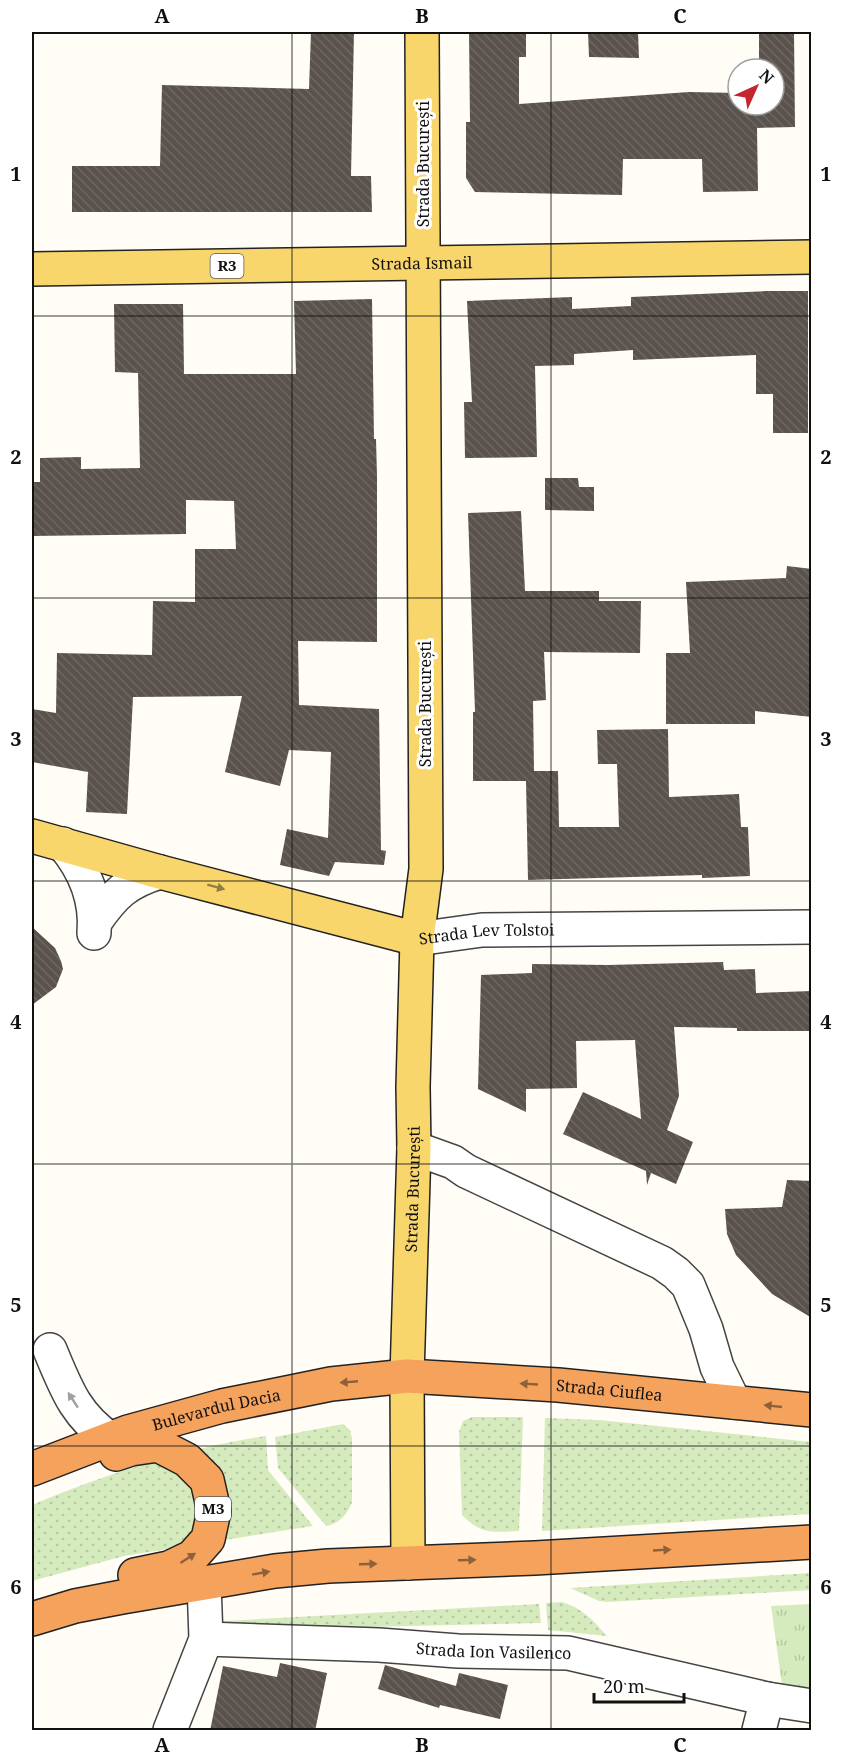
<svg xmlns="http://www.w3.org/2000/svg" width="843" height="1762" viewBox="0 0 843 1762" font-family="'Noto Serif',serif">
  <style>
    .grass { fill: url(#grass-dots) }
    .park { fill: url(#park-tufts) }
    .building { fill: url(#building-back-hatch) }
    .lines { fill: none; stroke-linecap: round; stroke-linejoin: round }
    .minor-casing { stroke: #444; stroke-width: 36 }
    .major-casing { stroke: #222; stroke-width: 36 }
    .highway-casing { stroke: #222; stroke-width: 36 }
    .minor { stroke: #fff; stroke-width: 33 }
    .major { stroke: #f9d66b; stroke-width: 33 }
    .highway { stroke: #f5a25d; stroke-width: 33 }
    .oneway { fill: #917d42 }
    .oneway2 { fill: #8e613b }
    .oneway3 { fill: #a0a0a0 }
    .grid { fill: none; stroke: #111; stroke-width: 1.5; stroke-opacity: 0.55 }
    .labels { text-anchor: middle; stroke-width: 6; stroke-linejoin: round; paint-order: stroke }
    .shield { fill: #fff; stroke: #585858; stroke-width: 1.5 }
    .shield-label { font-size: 15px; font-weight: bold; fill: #111 }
    .street-label { font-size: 16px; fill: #111; stroke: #fff }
    .neatline { fill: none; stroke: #111; stroke-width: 2 }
    .grid-label { font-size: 20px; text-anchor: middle; font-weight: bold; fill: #111 }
  </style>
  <defs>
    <pattern id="grass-dots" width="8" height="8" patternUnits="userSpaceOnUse" patternTransform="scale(1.5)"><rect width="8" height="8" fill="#d5ebbd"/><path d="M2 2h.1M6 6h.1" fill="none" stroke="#b6c8a1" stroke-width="1.8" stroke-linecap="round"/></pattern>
    <pattern id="park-tufts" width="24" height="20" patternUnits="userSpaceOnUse" patternTransform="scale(1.5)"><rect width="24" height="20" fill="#d5ebbd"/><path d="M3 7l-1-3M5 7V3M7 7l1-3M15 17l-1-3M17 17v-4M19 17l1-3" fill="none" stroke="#b6c8a1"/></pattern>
    <pattern id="building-back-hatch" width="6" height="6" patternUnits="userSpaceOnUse" patternTransform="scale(1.5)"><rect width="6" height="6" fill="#5a524d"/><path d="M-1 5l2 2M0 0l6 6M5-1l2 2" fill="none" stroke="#6d6662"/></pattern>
  </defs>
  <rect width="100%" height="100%" fill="#fffdf5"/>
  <!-- grass -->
  <path class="grass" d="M 472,1417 L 523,1417 L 519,1531 C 492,1532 482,1535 462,1515 L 459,1432 L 463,1421 Z
    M 545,1418 L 599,1420 L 811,1442 L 811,1514 L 542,1531 Z
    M 343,1424 L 350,1430 L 352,1438 L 352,1502 C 348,1514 339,1524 326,1526 L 278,1468 L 275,1437 Z
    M 266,1436 L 268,1470 L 313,1526 L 124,1556 L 32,1581 L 32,1505 C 106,1474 187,1448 266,1436 Z
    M 811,1573 L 811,1590 L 608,1602 L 599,1601 L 570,1588 Z
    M 562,1602 C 582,1608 593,1620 607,1636 L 548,1630 L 546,1603 Z
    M 539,1604 L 541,1623 L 320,1628 L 228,1627 L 223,1621 Z"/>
  <!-- park -->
  <path class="park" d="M 811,1604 L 811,1703 L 784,1700 L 771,1606 Z"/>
  <!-- building -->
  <path class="building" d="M 311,32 L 354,32 L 351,176 L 371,176 L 372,212 L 72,212 L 72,166 L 160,166 L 162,85 L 309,89 Z
    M 469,32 L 526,32 L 526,57 L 519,57 L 519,104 L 689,92 L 738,93 L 738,105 L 774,105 L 774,69 L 759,69 L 759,32 L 794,32 L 795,127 L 757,128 L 758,191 L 703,192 L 702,159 L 623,159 L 622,195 L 475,192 L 466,178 L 466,122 L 470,122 Z
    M 588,32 L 638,32 L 639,58 L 589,57 Z
    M 767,291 L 808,291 L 808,433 L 773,433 L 773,394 L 756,394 L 756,355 L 633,360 L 633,350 L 574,354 L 574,365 L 535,366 L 537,457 L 465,458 L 464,402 L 472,402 L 467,301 L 572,297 L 572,309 L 631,306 L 631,297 Z
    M 372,299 L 374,439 L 376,439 L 377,476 L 377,642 L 298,641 L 299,705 L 379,709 L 381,850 L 386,851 L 384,865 L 335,862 L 329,876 L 280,865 L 287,829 L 328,838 L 331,752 L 289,750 L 280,786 L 225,772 L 242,696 L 133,697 L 127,814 L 86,812 L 88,772 L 32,762 L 32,709 L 56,713 L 57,653 L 152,655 L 153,601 L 195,602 L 195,549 L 236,549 L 234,501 L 186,500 L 186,534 L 32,536 L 32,482 L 40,482 L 40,458 L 81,457 L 81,469 L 140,468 L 138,373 L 115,372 L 114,304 L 183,304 L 184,374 L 296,374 L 294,301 Z
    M 545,478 L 578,478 L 579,487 L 594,487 L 594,511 L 545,510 Z
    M 521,511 L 525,591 L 599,591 L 599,601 L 641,601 L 640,653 L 544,652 L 546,700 L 533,701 L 534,771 L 558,771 L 559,827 L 619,827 L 617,764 L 598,764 L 597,730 L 668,729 L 669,797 L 739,794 L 741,827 L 748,827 L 750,876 L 702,878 L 702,875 L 528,880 L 526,781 L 473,781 L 473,712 L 475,712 L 468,513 Z
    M 787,566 L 812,569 L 812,717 L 755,711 L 755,724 L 666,724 L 666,653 L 690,653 L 686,582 L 786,578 Z
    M 32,927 L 55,948 L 61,961 L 63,969 L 56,987 L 32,1005 Z
    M 723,962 L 724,970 L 755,969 L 756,993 L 812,991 L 812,1031 L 737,1031 L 737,1028 L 674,1027 L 679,1096 L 667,1130 L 693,1142 L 676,1184 L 651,1173 L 647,1185 L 646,1171 L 563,1134 L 583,1092 L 641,1119 L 635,1040 L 576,1041 L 577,1088 L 526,1089 L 526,1112 L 478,1089 L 481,975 L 532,973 L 532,964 L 608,965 Z
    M 787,1180 L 812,1181 L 812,1318 L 772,1294 L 736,1255 L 727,1234 L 725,1209 L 782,1207 Z
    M 280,1663 L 327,1673 L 315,1731 L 210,1731 L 223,1666 L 277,1677 Z
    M 385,1665 L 456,1686 L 459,1673 L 508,1685 L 500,1719 L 440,1705 L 439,1708 L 378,1689 Z"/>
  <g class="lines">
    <defs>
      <g id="minor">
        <path d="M 63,844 C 85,870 97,899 94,933"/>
        <path d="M 95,922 C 114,894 127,882 160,872"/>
        <path id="s1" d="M 417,939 L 482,930 L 812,927"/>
        <path d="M 414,1148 L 453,1162 L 466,1171 L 662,1263 L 676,1273 L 688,1285 L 706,1329 L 717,1367 L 734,1402"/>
        <path d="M 50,1350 C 66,1388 75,1415 110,1439"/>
        <path id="s2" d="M 206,1639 L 379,1645 L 458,1651 L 568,1653 L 767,1699 L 812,1706"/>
        <path d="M 170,1730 L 206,1639 L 204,1583"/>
        <path d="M 759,1730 L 767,1699"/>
      </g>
      <g id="major">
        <path id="s3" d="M 32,269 L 812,257"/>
        <path d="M 32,836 L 160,872 L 417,939"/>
        <path id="s4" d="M 408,1563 L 407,1376 L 414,1148 L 413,1087 L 417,939 L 426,869 L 422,32"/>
      </g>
      <g id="highway">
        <path d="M 116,1454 L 131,1449 L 158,1445 L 187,1460 L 207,1480 L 214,1511 L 208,1539 L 192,1557 L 169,1568 L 135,1575"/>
        <path id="s5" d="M 32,1469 L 128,1432 L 222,1406 L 331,1384 L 407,1376 L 558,1385 L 812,1410"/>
        <path d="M 32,1619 L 75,1606 L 122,1597 L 275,1571 L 328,1566 L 535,1558 L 812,1542"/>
      </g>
    </defs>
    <!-- minor casing -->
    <use href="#minor" class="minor-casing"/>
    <!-- major casing -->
    <use href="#major" class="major-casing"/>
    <!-- highway casing -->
    <use href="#highway" class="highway-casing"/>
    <!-- minor -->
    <use href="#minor" class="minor"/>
    <!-- major -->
    <use href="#major" class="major"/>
    <!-- highway -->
    <use href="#highway" class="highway"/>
  </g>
  <!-- one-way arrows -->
  <defs><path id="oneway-solid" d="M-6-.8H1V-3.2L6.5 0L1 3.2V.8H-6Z" transform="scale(1.5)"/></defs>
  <use class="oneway" href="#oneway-solid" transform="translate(216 887) rotate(15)"/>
  <g class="oneway2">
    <use href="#oneway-solid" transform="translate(349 1382) rotate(175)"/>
    <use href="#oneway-solid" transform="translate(529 1384) rotate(-177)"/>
    <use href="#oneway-solid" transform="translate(773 1406) rotate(-174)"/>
    <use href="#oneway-solid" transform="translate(662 1550) rotate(-3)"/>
    <use href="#oneway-solid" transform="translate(188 1558) rotate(-33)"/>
    <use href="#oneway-solid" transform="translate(467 1560) rotate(-2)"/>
    <use href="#oneway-solid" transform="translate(368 1564) rotate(-2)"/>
    <use href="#oneway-solid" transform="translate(261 1573) rotate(-10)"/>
  </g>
  <use class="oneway3" href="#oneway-solid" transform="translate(73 1400) rotate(-123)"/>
  <!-- grid -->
  <path class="grid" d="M 292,32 L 292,1730M 551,32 L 551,1730M 32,316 L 812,316M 32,598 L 812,598M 32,881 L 812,881M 32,1164 L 812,1164M 32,1446 L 812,1446"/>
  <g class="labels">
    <!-- shield labels -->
    <g class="shield">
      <rect x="210.5" y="254" width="33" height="24" rx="4.5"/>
      <rect x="195" y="1497" width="36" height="24" rx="4.5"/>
    </g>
    <g class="shield-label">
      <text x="227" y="271">R3</text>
      <text x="213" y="1514">M3</text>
    </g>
    <!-- street labels -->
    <g class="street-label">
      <text transform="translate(423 164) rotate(-90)" y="6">Strada București</text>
      <text dy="6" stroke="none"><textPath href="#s3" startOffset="390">Strada Ismail</textPath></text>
      <text transform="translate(425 704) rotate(-90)" y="6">Strada București</text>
      <text dy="6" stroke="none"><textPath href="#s1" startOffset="70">Strada Lev Tolstoi</textPath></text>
      <text dy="6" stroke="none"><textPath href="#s4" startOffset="374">Strada București</textPath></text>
      <text dy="6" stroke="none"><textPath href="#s5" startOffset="591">Strada Ciuflea</textPath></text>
      <text dy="6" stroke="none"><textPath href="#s5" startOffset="194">Bulevardul Dacia</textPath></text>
      <text dy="6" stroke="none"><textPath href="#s2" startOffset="288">Strada Ion Vasilenco</textPath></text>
    </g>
  </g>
  <!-- border -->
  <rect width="843" height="1762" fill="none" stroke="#ffffff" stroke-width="66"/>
  <!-- north arrow -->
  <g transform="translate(756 87) rotate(45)"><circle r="28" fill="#ffffff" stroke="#a0a0a0" stroke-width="1.5"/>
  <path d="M0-4.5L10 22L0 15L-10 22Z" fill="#c4262e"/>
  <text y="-9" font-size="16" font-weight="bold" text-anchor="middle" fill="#111111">N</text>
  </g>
  <!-- scale -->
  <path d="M594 1693v9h90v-9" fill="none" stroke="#111111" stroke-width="3"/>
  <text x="603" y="1693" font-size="18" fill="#111111" stroke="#ffffff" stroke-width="4.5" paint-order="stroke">20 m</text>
  <rect x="33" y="33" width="777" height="1696" class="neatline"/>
  <g class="grid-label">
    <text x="162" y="23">A</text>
    <text x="422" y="23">B</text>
    <text x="680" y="23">C</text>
    <text x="16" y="181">1</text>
    <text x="826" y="181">1</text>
    <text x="16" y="464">2</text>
    <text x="826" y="464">2</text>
    <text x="16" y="746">3</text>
    <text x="826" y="746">3</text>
    <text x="16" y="1029">4</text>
    <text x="826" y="1029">4</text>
    <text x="16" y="1312">5</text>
    <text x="826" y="1312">5</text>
    <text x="16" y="1594">6</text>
    <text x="826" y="1594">6</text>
    <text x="162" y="1752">A</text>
    <text x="422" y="1752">B</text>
    <text x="680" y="1752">C</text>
  </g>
</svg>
